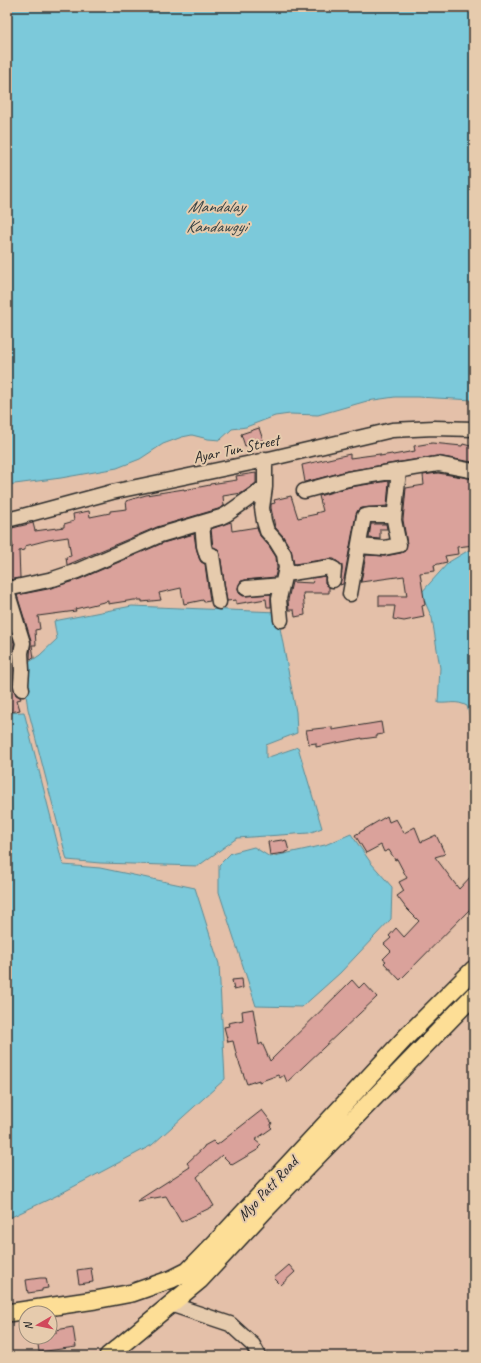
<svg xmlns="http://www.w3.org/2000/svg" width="481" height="1363" viewBox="0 0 481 1363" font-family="Caveat,sans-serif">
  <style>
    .water { fill: #7cc9da; stroke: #5c8a94 }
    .building { fill: #daa29b; stroke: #2b2b2b }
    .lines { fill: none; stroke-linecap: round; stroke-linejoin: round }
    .minor-casing { stroke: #2b2b2b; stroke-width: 17 }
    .major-casing { stroke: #2b2b2b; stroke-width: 20 }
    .minor { stroke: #e6cbad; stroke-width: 14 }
    .major { stroke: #fdde96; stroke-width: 17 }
    .labels { text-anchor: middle; stroke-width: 4; stroke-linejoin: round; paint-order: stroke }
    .street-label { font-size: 16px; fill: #2b2b2b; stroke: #e6cbad }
    .water-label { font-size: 17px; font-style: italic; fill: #374345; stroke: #e6cbad }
  </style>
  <rect width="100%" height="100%" fill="#e4c0a9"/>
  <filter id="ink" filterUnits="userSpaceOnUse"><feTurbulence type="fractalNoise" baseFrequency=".025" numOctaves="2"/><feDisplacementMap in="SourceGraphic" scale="8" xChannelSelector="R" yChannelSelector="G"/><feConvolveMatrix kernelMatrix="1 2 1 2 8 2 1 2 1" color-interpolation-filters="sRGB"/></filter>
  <g filter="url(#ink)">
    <!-- water -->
    <path class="water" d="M 7,7 L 474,7 L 474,400 L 417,397 L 395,397 L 367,401 L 318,415 L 290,414 L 275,416 L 246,427 L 232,429 L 220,440 L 208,439 L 192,435 L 182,437 L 163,444 L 140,459 L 117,468 L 61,478 L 7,485 Z
      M 474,547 L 474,732 L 467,706 C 456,700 450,704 438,703 L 440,668 L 432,618 L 421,593 L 449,562 Z
      M 132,606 L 277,612 L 296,712 L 297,733 L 266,745 L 266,758 L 298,747 L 322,828 L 309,833 L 237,838 L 198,866 L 100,863 L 67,860 L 28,709 L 22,667 L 40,655 L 57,639 L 54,621 Z
      M 24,712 L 63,865 L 100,868 L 195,888 L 219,964 L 225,1079 L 152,1145 L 56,1196 L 7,1219 L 7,713 Z
      M 351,834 L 371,863 L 392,887 L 391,919 L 340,973 L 302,1007 L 256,1006 L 219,892 L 219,865 L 231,853 L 254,847 L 270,857 L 325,845 Z"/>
    <!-- building -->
    <path class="building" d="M 259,428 L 263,440 L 245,446 L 241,434 Z
      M 432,443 L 462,446 L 463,444 L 474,447 L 474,457 L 472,462 L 437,456 L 347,471 L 305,482 L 302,465 L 350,454 L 350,458 L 380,454 L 380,456 L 392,454 L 393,455 L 415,451 L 414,446 Z
      M 256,473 L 256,483 L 242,493 L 223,496 L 224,506 L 218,509 L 157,527 L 67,565 L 66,557 L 71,556 L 68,537 L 48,540 L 25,546 L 25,550 L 19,551 L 20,578 L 7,580 L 7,548 L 13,547 L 8,529 L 33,523 L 35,531 L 64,527 L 64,524 L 74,521 L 73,514 L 89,511 L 90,517 L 110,513 L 110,511 L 127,509 L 126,501 L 146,495 L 184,489 L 184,490 L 210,485 L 210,484 L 237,480 L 236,476 Z
      M 438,473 L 474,479 L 474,545 L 457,547 L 458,554 L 445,556 L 447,562 L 434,565 L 435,571 L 420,573 L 425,605 L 422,606 L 424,617 L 404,621 L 393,619 L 395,606 L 379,606 L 379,596 L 407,596 L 404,576 L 361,582 L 366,555 L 385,556 L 401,553 L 405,551 L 407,544 L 403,520 L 406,488 L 424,485 L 423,475 Z
      M 389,481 L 387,506 L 362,508 L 358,510 L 356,514 L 343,584 L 340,585 L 342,570 L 342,565 L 334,559 L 329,559 L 294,564 L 291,550 L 283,536 L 275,527 L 271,508 L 271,504 L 275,503 L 274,500 L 291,496 L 298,518 L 317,514 L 316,513 L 323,511 L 319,496 L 350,487 Z
      M 231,522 L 232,531 L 257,527 L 260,536 L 269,546 L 276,557 L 277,568 L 275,577 L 245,580 L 241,581 L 238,588 L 239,593 L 243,596 L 271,594 L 271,607 L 267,607 L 266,599 L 236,604 L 236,600 L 227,601 L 220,554 L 218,549 L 213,547 L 211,529 Z
      M 371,524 L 386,524 L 387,529 L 380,529 L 380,539 L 369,538 Z
      M 194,534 L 196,547 L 199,558 L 201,562 L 205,564 L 210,601 L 204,602 L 203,600 L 184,604 L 181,588 L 159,593 L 161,600 L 142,602 L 142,600 L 134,600 L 108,604 L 108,601 L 75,609 L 76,611 L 38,616 L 40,629 L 35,630 L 36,645 L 32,645 L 34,658 L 30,659 L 31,640 L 17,595 L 48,589 L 80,579 L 163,543 Z
      M 325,576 L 325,583 L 329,587 L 329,593 L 303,593 L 305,615 L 295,617 L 294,610 L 289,610 L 288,600 L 292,582 L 313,583 L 312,578 Z
      M 7,620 L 14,643 L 13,654 L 13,687 L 16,695 L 20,697 L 21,699 L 17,700 L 20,710 L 11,712 L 7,697 Z
      M 381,722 L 383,734 L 377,735 L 377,737 L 362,739 L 362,738 L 316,747 L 316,743 L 309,744 L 306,730 L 332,727 L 332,730 Z
      M 387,816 L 389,822 L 396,819 L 404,833 L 415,827 L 421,842 L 436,835 L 445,854 L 435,857 L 459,889 L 474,873 L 474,905 L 400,980 L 384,963 L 386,961 L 383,959 L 391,951 L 384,944 L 391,938 L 389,936 L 396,928 L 404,937 L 419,921 L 406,908 L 397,896 L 404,891 L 399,882 L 407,878 L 397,859 L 395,860 L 389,850 L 384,852 L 381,845 L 366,853 L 355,835 Z
      M 282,840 L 283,841 L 286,840 L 289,851 L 285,852 L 285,853 L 270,855 L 268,842 Z
      M 242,979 L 243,988 L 234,990 L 232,980 Z
      M 352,980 L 359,988 L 364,983 L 377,997 L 287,1082 L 284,1075 L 280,1078 L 278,1075 L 259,1082 L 259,1080 L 247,1084 L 237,1057 L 233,1041 L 228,1042 L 224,1027 L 229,1026 L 228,1023 L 243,1020 L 242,1011 L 253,1009 L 259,1045 L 262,1043 L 270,1061 Z
      M 262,1110 L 272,1123 L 270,1126 L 272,1128 L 255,1140 L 261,1145 L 258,1148 L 259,1149 L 232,1165 L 222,1155 L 197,1177 L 214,1206 L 181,1222 L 166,1196 L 137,1201 L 190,1167 L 187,1163 L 204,1147 L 204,1146 L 213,1141 L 217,1145 Z
      M 289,1265 L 295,1272 L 281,1285 L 274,1278 Z
      M 91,1268 L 93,1282 L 79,1284 L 77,1270 Z
      M 40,1278 L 46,1278 L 48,1288 L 42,1289 L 42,1291 L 28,1293 L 26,1280 Z
      M 73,1327 L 76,1347 L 39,1352 L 37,1337 L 50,1337 L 50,1333 L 56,1333 L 56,1330 Z"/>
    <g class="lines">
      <defs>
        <path id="minor" d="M 265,459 L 265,487 L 262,508 L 264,521 L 267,531 L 276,541 L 284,554 L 286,568 L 279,599 L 281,620
          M 304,491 L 348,479 L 438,464 L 474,471
          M 7,520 L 19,517 L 112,492 L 256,462 L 392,430 L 434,428 L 474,429
          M 202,523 L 204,546 L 207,556 L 212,555 L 219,602
          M 359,546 L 384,548 L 399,545 L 394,520 L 399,470
          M 285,574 L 330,567 L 334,569 L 333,580
          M 246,588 L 282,585
          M 7,589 L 53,579 L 77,571 L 160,535 L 221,517 L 227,514 L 265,487
          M 7,591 L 23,643 L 21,653 L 22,670 L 21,685 L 22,689
          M 350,594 L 364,516 L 369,515 L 394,515
          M 170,1304 L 230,1324 L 253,1345 L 259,1356"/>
        <path id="major" d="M 7,1313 L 95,1300 L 132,1293 L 172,1279 L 188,1271 L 222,1236 L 407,1036 L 474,969
          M 108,1356 L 200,1280 L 266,1209 L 474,995"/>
      </defs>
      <!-- minor casing -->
      <use href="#minor" class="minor-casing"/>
      <!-- major casing -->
      <use href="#major" class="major-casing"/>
      <!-- minor -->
      <use href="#minor" class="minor"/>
      <!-- major -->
      <use href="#major" class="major"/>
    </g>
  </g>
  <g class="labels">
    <!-- street labels -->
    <g class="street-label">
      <text transform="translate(236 448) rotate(-12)" y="6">Ayar Tun Street</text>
      <text transform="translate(267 1188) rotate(-47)" y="6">Myo Patt Road</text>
    </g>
    <!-- water labels -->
    <g class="water-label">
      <text x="216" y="212">Mandalay<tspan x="216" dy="20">Kandawgyi</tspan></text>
    </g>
  </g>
  <!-- margin -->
  <rect width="481" height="1363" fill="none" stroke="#e6cbad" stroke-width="24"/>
  <rect x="12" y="12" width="457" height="1339" fill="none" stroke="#2b2b2b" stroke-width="1.5" filter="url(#ink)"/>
  <!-- north arrow -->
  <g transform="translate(38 1325) rotate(261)"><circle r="19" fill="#e6cbad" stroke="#9b8b79"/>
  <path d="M0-3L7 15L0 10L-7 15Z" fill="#d1495b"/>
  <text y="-6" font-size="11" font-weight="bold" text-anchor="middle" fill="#2b2b2b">N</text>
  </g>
</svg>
